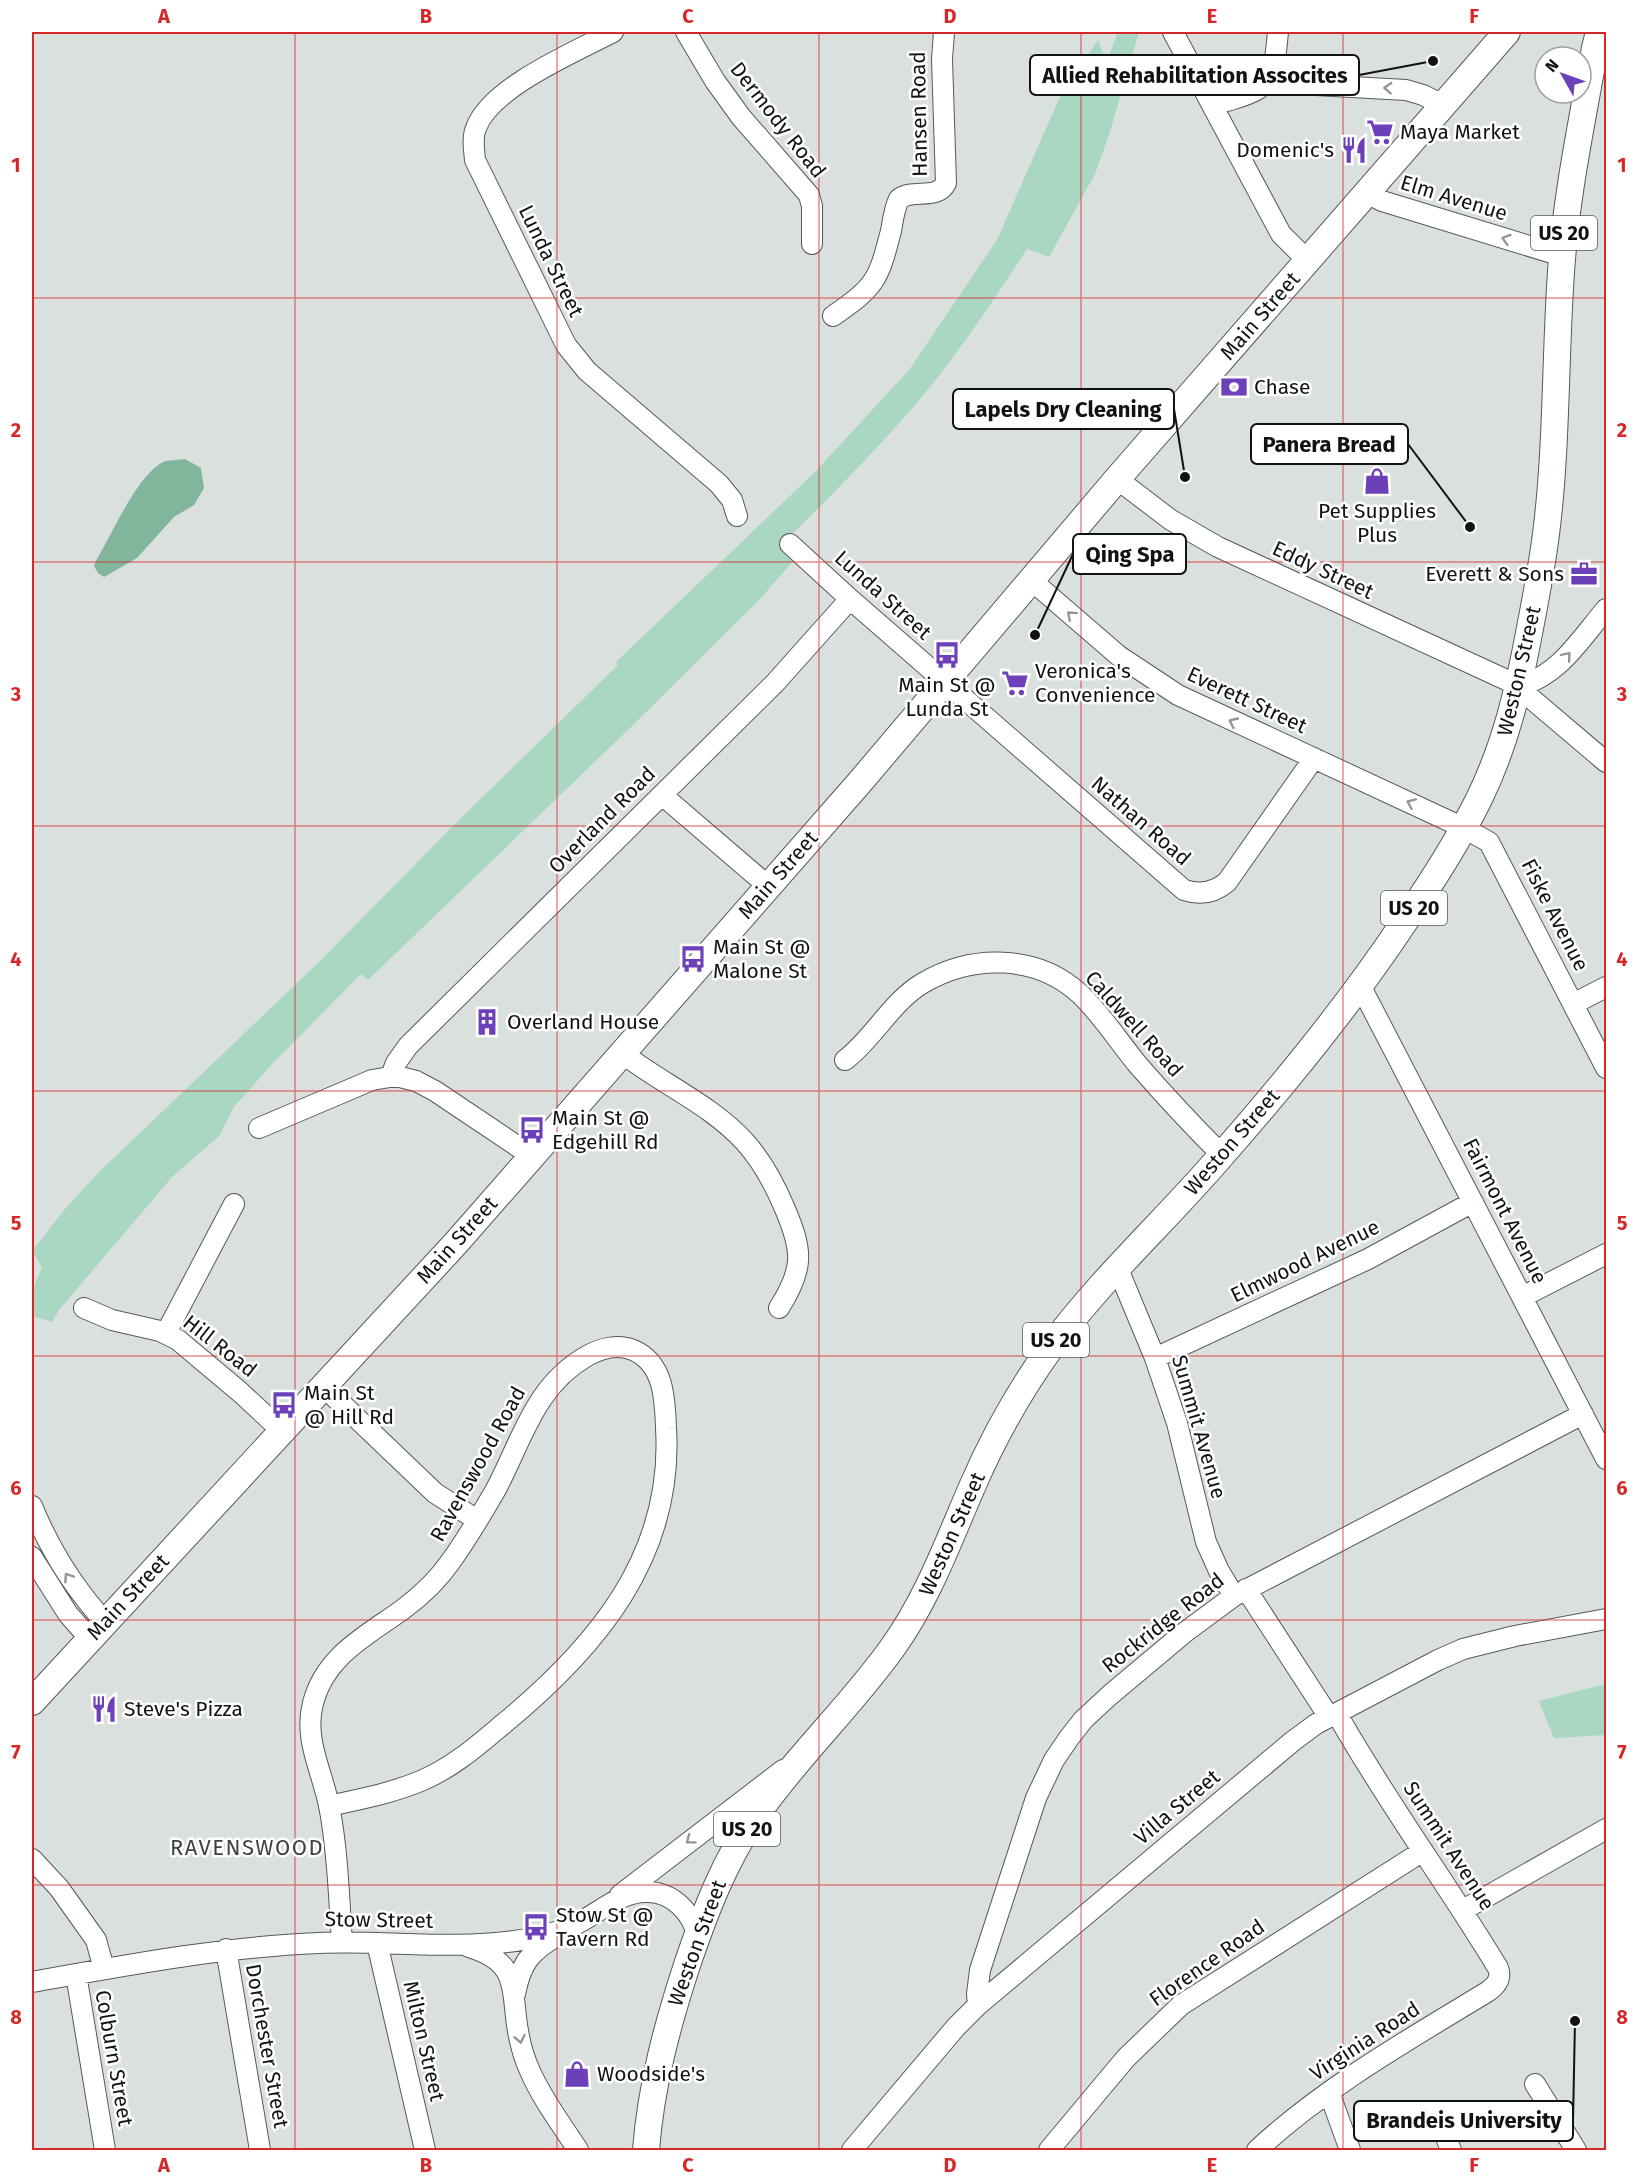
<svg xmlns="http://www.w3.org/2000/svg" width="1638" height="2182" viewBox="0 0 1638 2182" font-family="'Fira Sans',sans-serif">
  <style>
    .green { fill: #a9d7c1 }
    .water { fill: #81b69d }
    .lines { fill: none; stroke-linecap: round; stroke-linejoin: round }
    .minor-casing { stroke: #555a57; stroke-width: 22 }
    .major-casing { stroke: #555a57; stroke-width: 28 }
    .minor { stroke: #fff; stroke-width: 20 }
    .major { stroke: #fff; stroke-width: 26 }
    .oneway { stroke: #949594 }
    .grid { fill: none; stroke: #d62828; stroke-width: 1.5; stroke-opacity: 0.55 }
    .labels { text-anchor: middle; stroke-width: 5; stroke-linejoin: round; paint-order: stroke }
    .shield { fill: #fff; stroke: #585a59; stroke-width: 1.5 }
    .shield-label { font-size: 20px; font-weight: bold; fill: #111312 }
    .street-label { font-size: 21px; fill: #111312; stroke: #fff }
    .poi-label { font-size: 21px; fill: #111312; stroke: #fff; text-anchor: start }
    .neighbourhood-label { font-size: 22px; letter-spacing: 1.5px; fill: #3f4442; stroke: #fff }
    .leader { fill: none; stroke: #111312; stroke-width: 2 }
    .callout-dot { fill: #111312; stroke: #fff; stroke-width: 2 }
    .callout { fill: #fff; stroke: #111312; stroke-width: 2 }
    .callout-label { font-size: 22px; text-anchor: middle; font-weight: bold; fill: #111312 }
    .neatline { fill: none; stroke: #d62828; stroke-width: 2 }
    .grid-label { font-size: 20px; text-anchor: middle; font-weight: bold; fill: #d62828 }
  </style>
  <rect width="100%" height="100%" fill="#dae0dd"/>
  <!-- green -->
  <path class="green" d="M 1118,32 L 1139,32 L 1109,135 L 1095,174 L 1049,257 L 1027,249 C 999,292 970,336 938,377 C 890,437 834,493 779,547 L 794,560 L 760,599 L 631,727 L 368,980 L 361,974 L 272,1064 L 234,1107 L 219,1136 L 172,1177 L 59,1310 L 52,1322 L 32,1316 L 32,1292 L 42,1267 L 32,1251 L 64,1210 L 99,1172 L 318,963 L 462,817 L 618,665 L 616,662 L 815,472 L 909,370 L 997,240 L 1060,97 L 1098,40 L 1105,59 L 1108,59 Z
    M 1606,1684 L 1606,1735 L 1554,1738 L 1539,1701 Z"/>
  <!-- water -->
  <path class="water" d="M 185,459 L 201,468 L 204,488 L 194,505 L 174,517 L 137,558 L 104,577 L 98,573 L 94,566 L 97,559 C 111,536 140,469 166,461 C 172,460 179,460 185,459 Z"/>
  <g class="lines">
    <defs>
      <path id="minor" d="M 613,32 C 575,52 491,87 476,128 C 472,137 474,149 475,160 L 566,345 L 587,371 L 719,484 L 732,500 L 737,516
        M 686,32 L 715,81 L 741,117 L 809,195 L 812,206 L 812,244
        M 1173,32 L 1281,234 L 1308,261
        M 1213,96 L 1219,86 L 1271,71 L 1316,85 L 1406,90 L 1423,95 L 1443,105
        M 1208,97 L 1213,96 L 1227,101 C 1237,98 1249,95 1258,89 C 1276,78 1276,50 1278,32
        M 1367,193 L 1382,201 L 1562,256
        M 833,316 C 876,286 878,281 891,231 C 893,220 894,209 899,199 C 913,188 937,201 946,183 L 942,59 L 944,32
        M 1117,479 L 1171,520 L 1218,547 L 1513,683 L 1606,762
        M 790,544 L 850,599 L 1184,890 C 1199,895 1214,893 1227,882 L 1314,758
        M 1031,580 L 1119,656 L 1178,695 L 1464,828 L 1489,842 L 1606,1068
        M 1519,687 C 1561,673 1579,641 1606,609
        M 662,795 L 768,886
        M 1360,985 L 1606,1459
        M 1573,1004 L 1606,987
        M 622,1053 C 662,1084 710,1104 745,1142 C 762,1161 775,1185 785,1209 C 803,1251 804,1269 779,1308
        M 845,1060 C 874,1038 891,1002 923,983 C 972,954 1037,954 1080,994 C 1102,1015 1119,1042 1138,1065 C 1165,1096 1193,1126 1222,1155
        M 391,1076 L 396,1063 L 408,1046 L 775,683 L 850,599
        M 259,1128 L 372,1080 L 396,1076 L 416,1081 L 435,1091 L 532,1156
        M 1118,1269 L 1155,1358 L 1177,1423 L 1206,1542 L 1219,1571 L 1234,1596
        M 1522,1297 L 1606,1254
        M 84,1308 L 112,1320 L 160,1331 L 178,1340 L 240,1392 L 282,1431
        M 166,1333 L 234,1204
        M 1155,1358 L 1368,1259 L 1473,1202
        M 323,1386 L 435,1493 L 477,1520
        M 32,1506 C 50,1550 73,1587 105,1622
        M 32,1557 L 68,1614 L 90,1639
        M 1246,1589 L 1329,1717
        M 329,1806 C 360,1799 393,1793 423,1780 C 453,1767 477,1746 502,1725 C 596,1648 674,1556 666,1428 C 665,1399 664,1363 633,1350 C 618,1344 601,1348 587,1356 C 534,1386 522,1441 495,1491 C 481,1515 467,1539 451,1561 C 438,1580 421,1596 402,1610 C 366,1636 325,1656 313,1703 C 303,1741 324,1774 330,1811 C 338,1854 339,1899 342,1942
        M 32,1859 L 59,1888 L 96,1940 L 104,1969
        M 620,1895 L 783,1770
        M 1463,1910 L 1606,1829
        M 377,1943 L 425,2150
        M 469,1947 C 511,1960 512,1977 516,2017 C 518,2035 522,2054 530,2071 C 542,2099 562,2125 578,2150
        M 226,1949 L 260,2150
        M 76,1974 L 105,2150
        M 32,1982 C 127,1965 222,1947 319,1943 C 385,1940 450,1950 515,1941 C 534,1938 554,1934 572,1926 C 598,1915 620,1890 649,1892 C 673,1893 691,1912 697,1934
        M 515,1994 C 521,1964 529,1952 557,1936
        M 978,2005 L 977,1994 L 980,1970 L 1036,1798 L 1054,1760 L 1069,1738 L 1083,1720 L 1110,1695 L 1184,1633 L 1234,1596 L 1583,1414
        M 1535,2084 L 1576,2150
        M 1329,2092 L 1350,2150
        M 1445,2135 L 1451,2150
        M 852,2150 L 956,2027 L 978,2005 L 1293,1741 L 1316,1724 L 1438,1660 L 1463,1649 L 1515,1636 L 1606,1619
        M 1049,2150 L 1126,2058 L 1181,2005 L 1423,1851
        M 1257,2150 C 1325,2087 1408,2040 1487,1992 C 1496,1986 1502,1979 1498,1968 C 1446,1882 1386,1801 1337,1714"/>
      <path id="major" d="M 32,1702 L 456,1243 L 860,782 L 1117,479 L 1507,32
        M 646,2150 C 651,2086 667,2026 687,1965 C 705,1912 725,1859 757,1814 C 798,1755 851,1706 893,1647 C 928,1598 948,1542 972,1487 C 994,1436 1021,1388 1054,1343 C 1104,1276 1167,1219 1221,1156 C 1287,1081 1350,1004 1405,921 C 1432,882 1458,841 1479,799 C 1506,744 1519,687 1530,628 C 1536,597 1542,565 1546,534 C 1557,448 1555,358 1561,272 C 1566,196 1582,122 1595,48 L 1599,32"/>
    </defs>
    <!-- minor casing -->
    <use href="#minor" class="minor-casing"/>
    <!-- major casing -->
    <use href="#major" class="major-casing"/>
    <!-- minor -->
    <use href="#minor" class="minor"/>
    <!-- major -->
    <use href="#major" class="major"/>
  </g>
  <!-- one-way arrows -->
  <defs><path id="oneway-chevron" d="M-2-3.5L2.5 0L-2 3.5" fill="none" stroke-width="1.6" stroke-linecap="round" stroke-linejoin="round" transform="scale(1.5)"/></defs>
  <g class="oneway">
    <use href="#oneway-chevron" transform="translate(1388 88) rotate(-177)"/>
    <use href="#oneway-chevron" transform="translate(1506 239) rotate(-163)"/>
    <use href="#oneway-chevron" transform="translate(1071 615) rotate(-138)"/>
    <use href="#oneway-chevron" transform="translate(1567 656) rotate(-50)"/>
    <use href="#oneway-chevron" transform="translate(1233 722) rotate(-155)"/>
    <use href="#oneway-chevron" transform="translate(1411 803) rotate(-156)"/>
    <use href="#oneway-chevron" transform="translate(68 1577) rotate(-124)"/>
    <use href="#oneway-chevron" transform="translate(690 1840) rotate(143)"/>
    <use href="#oneway-chevron" transform="translate(520 2039) rotate(78)"/>
  </g>
  <!-- grid -->
  <path class="grid" d="M 295,32 L 295,2150M 557,32 L 557,2150M 819,32 L 819,2150M 1081,32 L 1081,2150M 1343,32 L 1343,2150M 32,298 L 1606,298M 32,562 L 1606,562M 32,826 L 1606,826M 32,1091 L 1606,1091M 32,1356 L 1606,1356M 32,1620 L 1606,1620M 32,1885 L 1606,1885"/>
  <!-- icons -->
  <defs>
    <symbol id="supermarket-bare" viewBox="-9 -9 18 18"><path d="M-6-5.5h2.5l.6 2H6L4.5 2H-2.5L-4.4-4H-6ZM-1.5 3.2a1.3 1.3 0 1 0 .1 0ZM3 3.2a1.3 1.3 0 1 0 .1 0Z" fill="#6b40b8" stroke="#fff" stroke-width="2.5" paint-order="stroke"/></symbol>
    <symbol id="restaurant-bare" viewBox="-9 -9 18 18"><path d="M-5-6h1v4h1v-4h1v4h1v-4h1v5L-1.5 .5V6h-2V.5L-5-1ZM5-6V6H3V1.5H1.5Q1.5-4 5-6Z" fill="#6b40b8" stroke="#fff" stroke-width="2.5" paint-order="stroke"/></symbol>
    <symbol id="bank-bare" viewBox="-9 -9 18 18"><path d="M-6-4H6V4H-6ZM0-2.3a2.3 2.3 0 1 0 0 4.6a2.3 2.3 0 1 0 0-4.6Z" fill="#6b40b8" stroke="#fff" stroke-width="2.5" paint-order="stroke"/></symbol>
    <symbol id="shop-bare" viewBox="-9 -9 18 18"><path d="M-5-2.5h2.3a2.7 3.5 0 0 1 5.4 0H5L5.5 6h-11ZM-1.5-2.5h3a1.5 2.3 0 0 0-3 0Z" fill="#6b40b8" stroke="#fff" stroke-width="2.5" paint-order="stroke"/></symbol>
    <symbol id="office-bare" viewBox="-9 -9 18 18"><path d="M-6-3h4V-5.5h4V-3h4V5H-6ZM-1-4.5V-3h2v-1.5ZM-6 0V1H6V0Z" fill="#6b40b8" stroke="#fff" stroke-width="2.5" paint-order="stroke"/></symbol>
    <symbol id="bus-bare" viewBox="-9 -9 18 18"><path d="M-5-6H5V4H4V6H2V4H-2V6H-4V4H-5ZM-3.5-4V0h7V-4ZM-3.5 1.2v1.5H-2V1.2ZM2 1.2v1.5H3.5V1.2Z" fill="#6b40b8" stroke="#fff" stroke-width="2.5" paint-order="stroke"/></symbol>
    <symbol id="building-bare" viewBox="-9 -9 18 18"><path d="M-4-6H4V6H1V3H-1V6H-4ZM-2.5-4.3h1.7v1.8h-1.7ZM.8-4.3h1.7v1.8H.8ZM-2.5-1h1.7V.8h-1.7ZM.8-1h1.7V.8H.8Z" fill="#6b40b8" stroke="#fff" stroke-width="2.5" paint-order="stroke"/></symbol>
  </defs>
  <g fill-rule="evenodd">
    <use href="#supermarket-bare" x="1361" y="113" width="38" height="38"/>
    <use href="#restaurant-bare" x="1335" y="131" width="38" height="38"/>
    <use href="#bank-bare" x="1215" y="368" width="38" height="38"/>
    <use href="#shop-bare" x="1358" y="462" width="38" height="38"/>
    <use href="#office-bare" x="1565" y="555" width="38" height="38"/>
    <use href="#bus-bare" x="928" y="636" width="38" height="38"/>
    <use href="#supermarket-bare" x="996" y="664" width="38" height="38"/>
    <use href="#bus-bare" x="674" y="940" width="38" height="38"/>
    <use href="#building-bare" x="468" y="1003" width="38" height="38"/>
    <use href="#bus-bare" x="513" y="1111" width="38" height="38"/>
    <use href="#bus-bare" x="265" y="1386" width="38" height="38"/>
    <use href="#restaurant-bare" x="85" y="1690" width="38" height="38"/>
    <use href="#bus-bare" x="517" y="1908" width="38" height="38"/>
    <use href="#shop-bare" x="558" y="2055" width="38" height="38"/>
  </g>
  <g class="labels">
    <!-- shield labels -->
    <g class="shield">
      <rect x="1531" y="216" width="66" height="34" rx="4.5"/>
      <rect x="1381" y="891" width="66" height="34" rx="4.5"/>
      <rect x="1023" y="1323" width="66" height="34" rx="4.5"/>
      <rect x="714" y="1812" width="66" height="34" rx="4.5"/>
    </g>
    <g class="shield-label">
      <text x="1564" y="240">US 20</text>
      <text x="1414" y="915">US 20</text>
      <text x="1056" y="1347">US 20</text>
      <text x="747" y="1836">US 20</text>
    </g>
    <!-- street labels -->
    <g class="street-label">
      <text transform="translate(919 114) rotate(-91)" y="7">Hansen Road</text>
      <text transform="translate(778 120) rotate(52)" y="7">Dermody Road</text>
      <text transform="translate(1454 198) rotate(17)" y="7">Elm Avenue</text>
      <text transform="translate(551 261) rotate(64)" y="7">Lunda Street</text>
      <text transform="translate(1260 316) rotate(-49)" y="7">Main Street</text>
      <text transform="translate(1323 570) rotate(25)" y="7">Eddy Street</text>
      <text transform="translate(883 595) rotate(42)" y="7">Lunda Street</text>
      <text transform="translate(1519 671) rotate(-77)" y="7">Weston Street</text>
      <text transform="translate(1247 700) rotate(25)" y="7">Everett Street</text>
      <text transform="translate(602 820) rotate(-45)" y="7">Overland Road</text>
      <text transform="translate(1141 821) rotate(41)" y="7">Nathan Road</text>
      <text transform="translate(778 875) rotate(-49)" y="7">Main Street</text>
      <text transform="translate(1555 915) rotate(63)" y="7">Fiske Avenue</text>
      <text transform="translate(1134 1024) rotate(48)" y="7">Caldwell Road</text>
      <text transform="translate(1232 1142) rotate(-49)" y="7">Weston Street</text>
      <text transform="translate(1505 1211) rotate(63)" y="7">Fairmont Avenue</text>
      <text transform="translate(457 1240) rotate(-48)" y="7">Main Street</text>
      <text transform="translate(1305 1261) rotate(-26)" y="7">Elmwood Avenue</text>
      <text transform="translate(220 1346) rotate(38)" y="7">Hill Road</text>
      <text transform="translate(1199 1427) rotate(74)" y="7">Summit Avenue</text>
      <text transform="translate(478 1464) rotate(-61)" y="7">Ravenswood Road</text>
      <text transform="translate(952 1534) rotate(-66)" y="7">Weston Street</text>
      <text transform="translate(128 1597) rotate(-47)" y="7">Main Street</text>
      <text transform="translate(1163 1623) rotate(-38)" y="7">Rockridge Road</text>
      <text transform="translate(1177 1807) rotate(-40)" y="7">Villa Street</text>
      <text transform="translate(1449 1846) rotate(57)" y="7">Summit Avenue</text>
      <text transform="translate(379 1920) rotate(1)" y="7">Stow Street</text>
      <text transform="translate(697 1943) rotate(-70)" y="7">Weston Street</text>
      <text transform="translate(1207 1963) rotate(-35)" y="7">Florence Road</text>
      <text transform="translate(424 2041) rotate(77)" y="7">Milton Street</text>
      <text transform="translate(1365 2041) rotate(-33)" y="7">Virginia Road</text>
      <text transform="translate(267 2046) rotate(80)" y="7">Dorchester Street</text>
      <text transform="translate(114 2058) rotate(80)" y="7">Colburn Street</text>
    </g>
    <!-- poi labels -->
    <g class="poi-label">
      <text x="1400" y="139">Maya Market</text>
      <text x="1334" y="157" text-anchor="end">Domenic's</text>
      <text x="1254" y="394">Chase</text>
      <text x="1377" y="518" text-anchor="middle">Pet Supplies<tspan x="1377" dy="24">Plus</tspan></text>
      <text x="1564" y="581" text-anchor="end">Everett &amp; Sons</text>
      <text x="1035" y="678">Veronica's<tspan x="1035" dy="24">Convenience</tspan></text>
      <text x="947" y="692" text-anchor="middle">Main St @<tspan x="947" dy="24">Lunda St</tspan></text>
      <text x="713" y="954">Main St @<tspan x="713" dy="24">Malone St</tspan></text>
      <text x="507" y="1029">Overland House</text>
      <text x="552" y="1125">Main St @<tspan x="552" dy="24">Edgehill Rd</tspan></text>
      <text x="304" y="1400">Main St<tspan x="304" dy="24">@ Hill Rd</tspan></text>
      <text x="124" y="1716">Steve's Pizza</text>
      <text x="556" y="1922">Stow St @<tspan x="556" dy="24">Tavern Rd</tspan></text>
      <text x="597" y="2081">Woodside's</text>
    </g>
    <!-- neighbourhood labels -->
    <g class="neighbourhood-label">
      <text x="247" y="1855">RAVENSWOOD</text>
    </g>
  </g>
  <!-- callouts -->
  <path class="leader" d="M1433 61L1359 75M1185 477L1174 409M1470 527L1408 444M1035 635L1073 554M1575 2021L1573 2121"/>
  <g class="callout-dot">
    <circle cx="1433" cy="61" r="6"/>
    <circle cx="1185" cy="477" r="6"/>
    <circle cx="1470" cy="527" r="6"/>
    <circle cx="1035" cy="635" r="6"/>
    <circle cx="1575" cy="2021" r="6"/>
  </g>
  <g class="callout">
    <rect x="1030" y="55" width="329" height="40" rx="6"/>
    <rect x="953" y="389" width="221" height="40" rx="6"/>
    <rect x="1251" y="424" width="157" height="40" rx="6"/>
    <rect x="1073" y="534" width="113" height="40" rx="6"/>
    <rect x="1354" y="2101" width="219" height="40" rx="6"/>
  </g>
  <g class="callout-label">
    <text x="1195" y="83">Allied Rehabilitation Assocites</text>
    <text x="1063" y="417">Lapels Dry Cleaning</text>
    <text x="1329" y="452">Panera Bread</text>
    <text x="1130" y="562">Qing Spa</text>
    <text x="1464" y="2128">Brandeis University</text>
  </g>
  <!-- border -->
  <rect width="1638" height="2182" fill="none" stroke="#ffffff" stroke-width="66"/>
  <!-- north arrow -->
  <g transform="translate(1563 75) rotate(310)"><circle r="28" fill="#ffffff" stroke="#a0a1a0" stroke-width="1.5"/>
  <path d="M0-4.5L10 22L0 15L-10 22Z" fill="#6b40b8"/>
  <text y="-9" font-size="16" font-weight="bold" text-anchor="middle" fill="#111312">N</text>
  </g>
  <rect x="33" y="33" width="1572" height="2116" class="neatline"/>
  <g class="grid-label">
    <text x="164" y="23">A</text>
    <text x="426" y="23">B</text>
    <text x="688" y="23">C</text>
    <text x="950" y="23">D</text>
    <text x="1212" y="23">E</text>
    <text x="1474" y="23">F</text>
    <text x="16" y="172">1</text>
    <text x="1622" y="172">1</text>
    <text x="16" y="437">2</text>
    <text x="1622" y="437">2</text>
    <text x="16" y="701">3</text>
    <text x="1622" y="701">3</text>
    <text x="16" y="966">4</text>
    <text x="1622" y="966">4</text>
    <text x="16" y="1230">5</text>
    <text x="1622" y="1230">5</text>
    <text x="16" y="1495">6</text>
    <text x="1622" y="1495">6</text>
    <text x="16" y="1759">7</text>
    <text x="1622" y="1759">7</text>
    <text x="16" y="2024">8</text>
    <text x="1622" y="2024">8</text>
    <text x="164" y="2172">A</text>
    <text x="426" y="2172">B</text>
    <text x="688" y="2172">C</text>
    <text x="950" y="2172">D</text>
    <text x="1212" y="2172">E</text>
    <text x="1474" y="2172">F</text>
  </g>
</svg>
